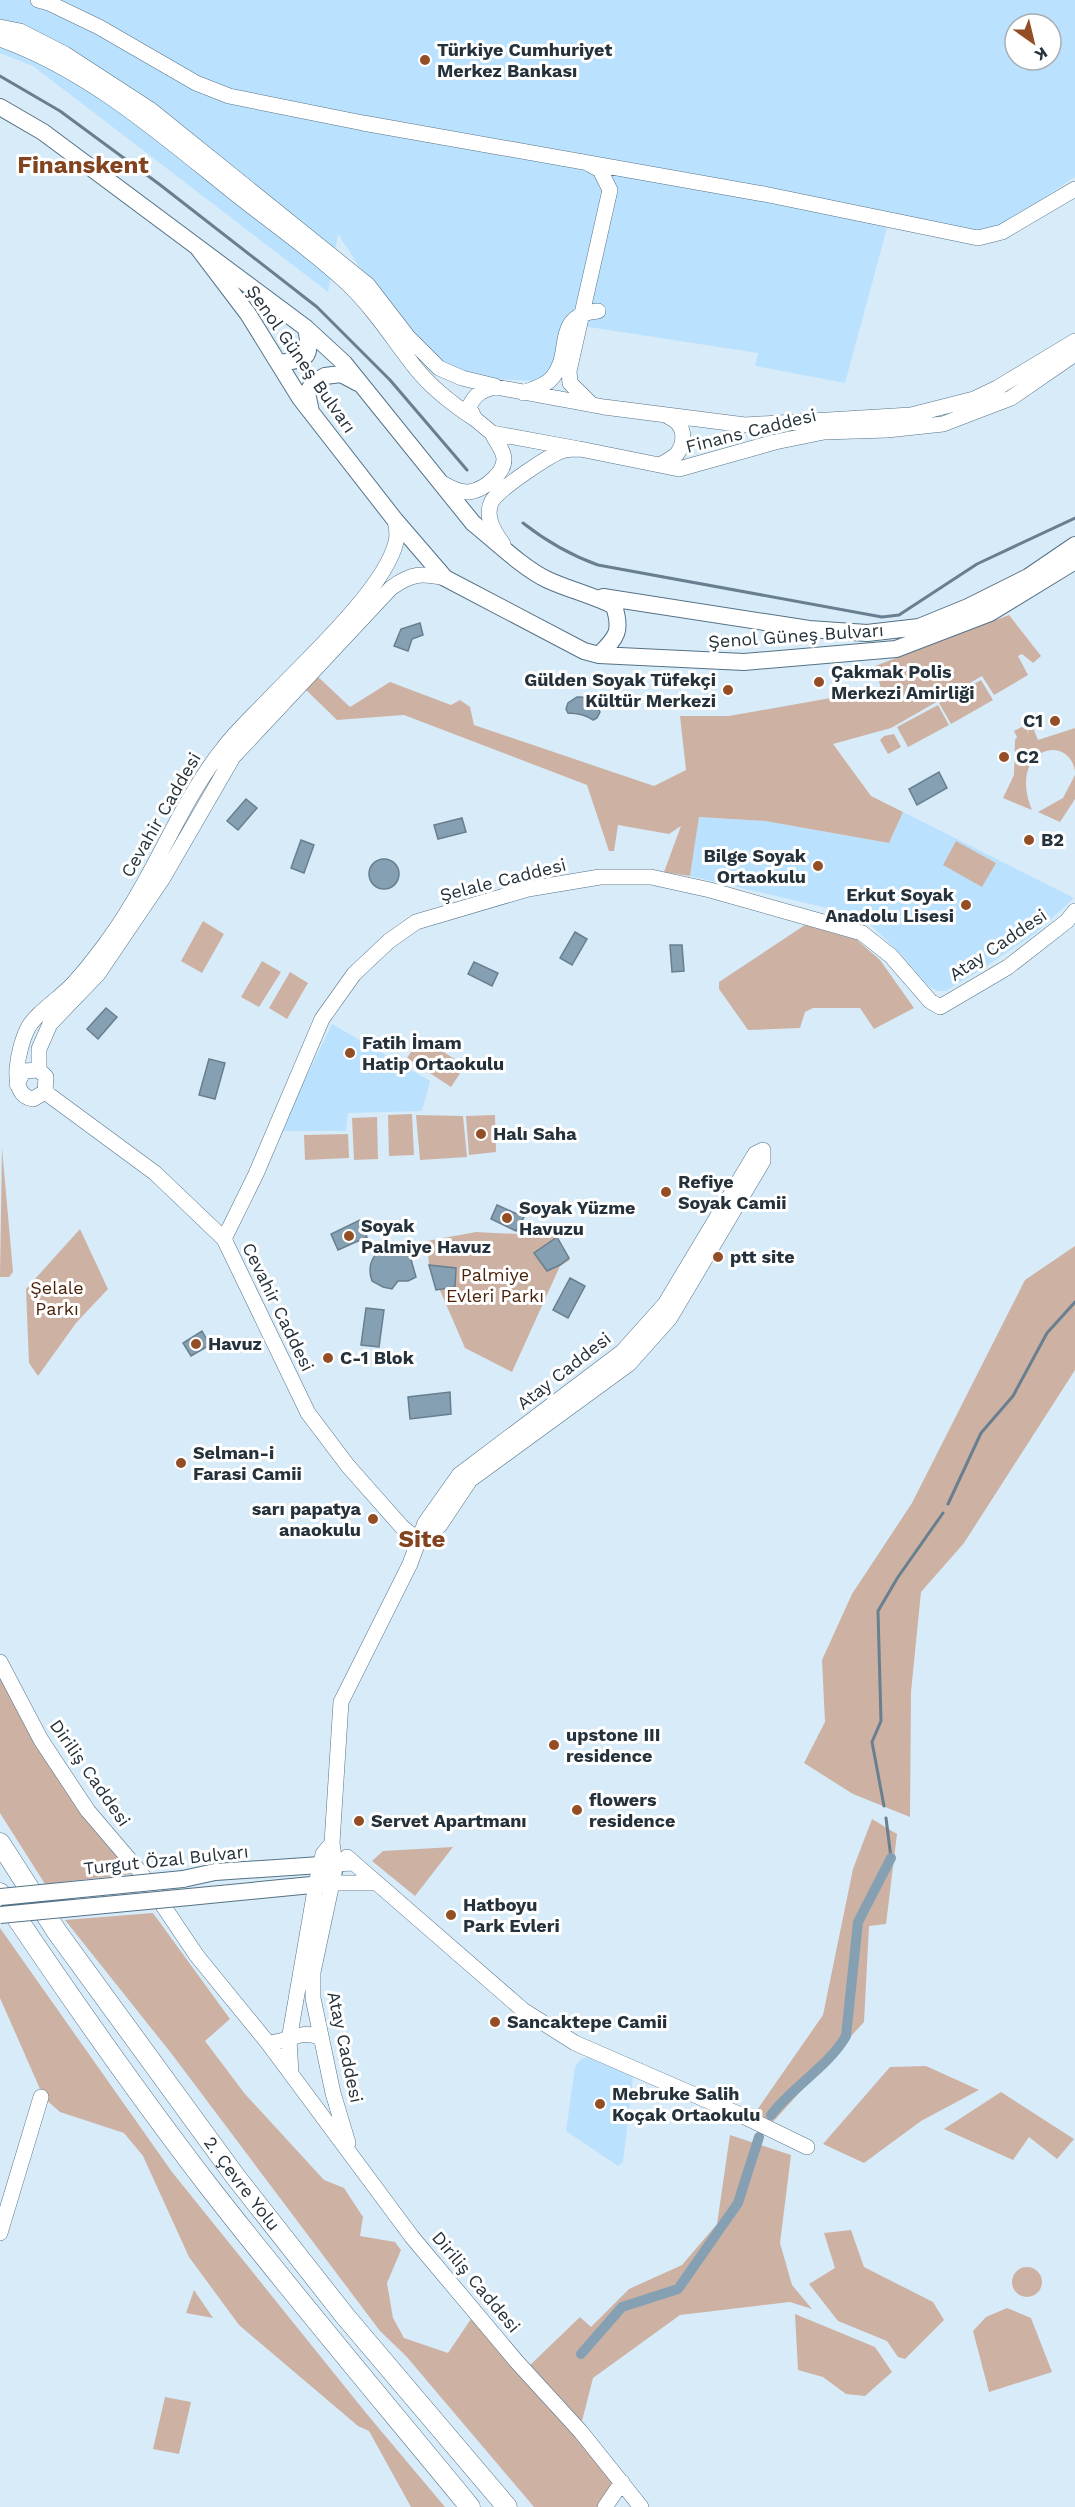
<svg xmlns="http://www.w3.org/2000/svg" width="1075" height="2507" viewBox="0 0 1075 2507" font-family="'Work Sans',sans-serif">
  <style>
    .built { fill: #bae2fe; fill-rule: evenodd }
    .green { fill: #cdb2a4 }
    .water { fill: #85a0b3; stroke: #687f8f; stroke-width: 1.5 }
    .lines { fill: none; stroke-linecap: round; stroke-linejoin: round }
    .stream { stroke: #687f8f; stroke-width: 3 }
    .canal { stroke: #85a0b3; stroke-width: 10 }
    .secondary-casing { stroke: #547286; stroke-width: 16 }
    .primary-casing { stroke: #547286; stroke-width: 18 }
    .highway-casing { stroke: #547286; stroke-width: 21 }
    .secondary { stroke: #fff; stroke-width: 15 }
    .primary { stroke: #fff; stroke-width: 16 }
    .highway { stroke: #fff; stroke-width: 20 }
    .primary-bridge-casing { stroke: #547286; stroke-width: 18; stroke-linecap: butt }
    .primary-bridge { stroke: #fff; stroke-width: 16 }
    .poi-dot { fill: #944e25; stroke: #fff; stroke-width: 2 }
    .labels { text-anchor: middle; stroke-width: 6; stroke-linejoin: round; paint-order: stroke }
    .poi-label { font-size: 18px; font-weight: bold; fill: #25323b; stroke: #fff; text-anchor: start }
    .street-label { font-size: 18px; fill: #25323b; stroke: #fff }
    .park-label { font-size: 18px; fill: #4c230a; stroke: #fff }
    .district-label { font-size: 24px; font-weight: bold; fill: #82431e; stroke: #fff }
  </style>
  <rect width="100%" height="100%" fill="#d8ebf9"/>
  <!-- built -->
  <path class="built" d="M 0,0 L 1075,0 L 1075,177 L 1004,224 L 982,233 L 890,217 L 845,383 L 755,366 L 758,353 L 563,323 L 550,382 L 463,377 L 432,358 L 364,274 L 338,234 L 328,292 L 33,66 L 0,53 ZM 1015,24 L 1051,24 L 1051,60 L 1015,60 Z
    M 903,812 L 1074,898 L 1037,932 L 982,969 L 946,991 L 938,991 L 927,985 L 900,953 L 861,916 L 690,876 L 699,817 L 765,821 L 889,843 Z
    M 332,1024 L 430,1081 L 422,1111 L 348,1113 L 346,1131 L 280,1131 Z
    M 587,2057 L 633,2077 L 623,2162 L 618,2166 L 566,2131 L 575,2067 L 580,2060 Z"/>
  <!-- green -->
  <path class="green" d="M 1009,615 L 1041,656 L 1033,663 L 1022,654 L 1018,656 L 1028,675 L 994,695 L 982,676 L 891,728 L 833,744 L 871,796 L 903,812 L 889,843 L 765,821 L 699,817 L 690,876 L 664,872 L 681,826 L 669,834 L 618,825 L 614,851 L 609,851 L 587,785 L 404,715 L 337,720 L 303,687 L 315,674 L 350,707 L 390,682 L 451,705 L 460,700 L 470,707 L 474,725 L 654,786 L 686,770 L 680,716 L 729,716 L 881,689 L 875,666 Z
    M 981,680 L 993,700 L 951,724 L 939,703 Z
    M 938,705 L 949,725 L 908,747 L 897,727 Z
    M 1029,718 L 1038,740 L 1075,728 L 1075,771 C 1068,732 1007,749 1032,810 L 1003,798 L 1014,775 L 1015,740 L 1017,737 L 1014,731 L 1027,724 L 1028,735 Z
    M 894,734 L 901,747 L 888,754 L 880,740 L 884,736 Z
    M 1075,775 L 1075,799 L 1060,822 L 1038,812 L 1063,798 Z
    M 956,841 L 996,863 L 982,887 L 943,865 Z
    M 203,921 L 224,934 L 202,973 L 181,961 Z
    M 805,925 L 857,940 L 880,960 L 914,1008 L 874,1029 L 860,1008 L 813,1008 L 805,1012 L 800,1028 L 748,1030 L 719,989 L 719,982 Z
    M 262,961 L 281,972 L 259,1007 L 241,997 Z
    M 290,972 L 308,983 L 287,1019 L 269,1008 Z
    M 421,1037 L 465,1066 L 451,1087 L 407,1058 Z
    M 412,1114 L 414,1155 L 389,1156 L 388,1115 Z
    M 416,1115 L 463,1116 L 467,1157 L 420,1160 Z
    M 495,1115 L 496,1152 L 469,1155 L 466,1116 Z
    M 377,1117 L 378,1159 L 354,1160 L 352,1118 Z
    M 348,1134 L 349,1158 L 305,1160 L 304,1135 Z
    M 2,1148 L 13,1272 L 9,1277 L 0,1277 Z
    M 80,1229 L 108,1289 L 76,1323 L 38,1376 L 29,1363 L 26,1289 Z
    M 476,1232 L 557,1236 L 570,1260 L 560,1266 L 512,1372 L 465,1348 L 429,1265 L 427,1241 Z
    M 1075,1246 L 1075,1370 L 964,1543 L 921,1592 L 911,1692 L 910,1817 L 853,1794 L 804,1763 L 825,1722 L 822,1660 L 852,1594 L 912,1503 L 1025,1280 Z
    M 0,1674 L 133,1874 L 45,1884 L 0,1813 Z
    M 872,1819 L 897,1834 L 886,1924 L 869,1926 L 864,2022 L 770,2125 L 757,2110 L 823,2015 L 853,1869 Z
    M 453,1847 L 415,1896 L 372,1861 L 383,1851 Z
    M 153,1913 L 230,2019 L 205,2041 L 245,2094 L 324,2180 L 344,2188 L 363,2217 L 360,2236 L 395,2242 L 401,2250 L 387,2283 L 393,2318 L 404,2338 L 448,2353 L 471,2319 L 615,2480 L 598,2507 L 534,2507 L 406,2356 L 380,2331 L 171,2053 L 65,1920 Z
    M 0,1928 L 172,2172 L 366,2413 L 445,2507 L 411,2507 L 369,2431 L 358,2426 L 239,2325 L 189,2257 L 143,2156 L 124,2133 L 60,2112 L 44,2098 L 0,1998 Z
    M 926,2066 L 979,2090 L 921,2121 L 864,2163 L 823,2144 L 890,2067 Z
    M 1001,2092 L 1074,2139 L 1057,2159 L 1029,2137 L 1013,2160 L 944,2129 Z
    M 730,2135 L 791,2155 L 780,2243 L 792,2285 L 812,2309 L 790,2302 L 680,2315 L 593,2378 L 581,2425 L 528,2367 L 580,2317 L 591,2327 L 629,2289 L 682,2265 L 717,2224 Z
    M 851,2230 L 864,2267 L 933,2302 L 944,2320 L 905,2359 L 898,2357 L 887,2341 L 838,2321 L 809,2284 L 835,2268 L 824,2233 Z
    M1012 2282a15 15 0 1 1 30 0a15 15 0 1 1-30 0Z
    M 194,2290 L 213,2318 L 186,2313 Z
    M 1007,2308 L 1031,2318 L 1052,2372 L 989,2392 L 973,2331 L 986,2317 Z
    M 795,2314 L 875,2347 L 892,2372 L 865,2396 L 846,2394 L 823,2377 L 798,2370 Z
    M 165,2397 L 191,2402 L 179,2454 L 153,2449 Z"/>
  <!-- water -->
  <path class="water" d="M 420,623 L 423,635 L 412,639 L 408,651 L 394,646 L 401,629 Z
    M 577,697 C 589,696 595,701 600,712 L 597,718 L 593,720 C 585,714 578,714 568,713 L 566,709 L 568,703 Z
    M 939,772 L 947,788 L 917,805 L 909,789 Z
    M 246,799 L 257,808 L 238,830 L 227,821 Z
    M 462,818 L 466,832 L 438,839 L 434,825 Z
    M 301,840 L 314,845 L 304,873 L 291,868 Z
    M369 874a15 15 0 1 1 30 0a15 15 0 1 1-30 0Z
    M 575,932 L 587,939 L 572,965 L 560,958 Z
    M 670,945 L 682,945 L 684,971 L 672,972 Z
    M 474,962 L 498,973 L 492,986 L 468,974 Z
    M 106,1008 L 117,1017 L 98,1039 L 87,1029 Z
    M 209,1059 L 225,1063 L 215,1099 L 199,1095 Z
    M 497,1205 L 524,1217 L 516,1231 L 491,1219 Z
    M 360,1220 L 367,1237 L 338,1250 L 331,1234 Z
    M 557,1237 L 569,1258 L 560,1265 L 547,1271 L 534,1253 Z
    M 393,1246 L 408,1249 L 416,1277 L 408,1281 L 398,1281 L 392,1289 L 383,1287 L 372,1281 C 366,1264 375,1247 393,1246 Z
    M 429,1265 L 456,1268 L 455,1287 L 436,1290 Z
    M 570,1278 L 585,1286 L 568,1318 L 553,1310 Z
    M 366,1308 L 384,1310 L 379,1347 L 361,1345 Z
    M 202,1331 L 210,1345 L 191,1356 L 183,1343 Z
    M 450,1392 L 451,1414 L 410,1419 L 408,1397 Z"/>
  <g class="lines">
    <!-- stream -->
    <path class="stream" d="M 0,76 L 60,111 L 159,184 L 317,307 L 390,380 L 467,470
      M 523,523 C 546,541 570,555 598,565 L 882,617 L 899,615 L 977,564 L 1075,518
      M 948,1504 L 981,1433 L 1013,1396 L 1047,1333 L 1075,1302
      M 884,1806 L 872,1742 L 881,1721 L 878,1611 L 898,1577 L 943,1513
      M 886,1818 L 891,1858"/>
    <!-- canal -->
    <path class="canal" d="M 771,2115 C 793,2086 828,2067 846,2036 L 858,1922 L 891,1858
      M 581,2354 L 622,2307 L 678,2289 L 738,2203 L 759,2137"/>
    <defs>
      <path id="secondary" d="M 38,0 L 49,3 L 99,27 L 196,83 L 229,96 L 363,123 L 764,194 L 978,238 L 1002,232 L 1075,189
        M 0,27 L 20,31 L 65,54 L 151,110 L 368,285 L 408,337 L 439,368 L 462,378 L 495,386
        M 0,39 C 90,71 164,137 238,196 C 275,225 314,252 348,284 C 374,309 392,338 414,366 C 431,388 452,404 475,419
        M 589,164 L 600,170 L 610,190 L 569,371 L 570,383 L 592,405
        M 523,393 C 533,389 545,386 552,378 C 574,353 551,315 598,311
        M 579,449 L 492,433 L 475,419 L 469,407 C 475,394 482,390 496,387 L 604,407 L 745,425 L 911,415 L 974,399 L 997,388 L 1075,341
        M 660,465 C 665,462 673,458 677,454 C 687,440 684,423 669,417
        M 442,483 C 449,487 460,493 469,492 C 484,490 509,471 503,454 C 501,447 495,440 492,433
        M 503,544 C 494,532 484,516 492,501 C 499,489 552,453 565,450 C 570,449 575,449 580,449 L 679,469 L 775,442 L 824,432 L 887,430 L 943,424 L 1011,398 L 1075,354
        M 39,1070 L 39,1049 L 50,1024 L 98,974 L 163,878 L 233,757 L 391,588 C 412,573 421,573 445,578
        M 17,1084 L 24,1071 L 39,1070 L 46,1077 L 45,1092 L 33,1099 C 6,1096 19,1045 28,1028 C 34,1015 62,996 73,984 C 92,963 116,931 130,907 C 162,856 184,798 222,750 C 235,732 253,716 268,700 C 303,663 385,589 396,542 C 398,534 397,528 395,520
        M 45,1092 L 155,1173 L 224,1239 L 308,1413 L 348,1466 L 402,1527 L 420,1542
        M 224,1239 L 256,1174 L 322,1019 L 354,974 L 389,941 L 416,922 L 528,889 L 600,877 L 651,877 L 710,890 L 862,933 L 891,956 L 930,1001 L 940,1007 L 1008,967 L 1067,921 L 1075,911
        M 0,1662 L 41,1740 L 88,1811 L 141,1873 L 197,1956 L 268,2043
        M 347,1857 L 523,2010 L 575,2043 L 743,2116 L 807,2147
        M 354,1863 L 335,1864 L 332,1843 L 341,1702 L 410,1564 L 425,1523 L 459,1475 L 622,1352 L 665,1304 L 755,1154 L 763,1150 L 763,1161 L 670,1318 L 629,1364 L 470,1480 L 440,1525 L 420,1542
        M 321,2038 C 302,2028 289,2042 268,2043 L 412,2237 L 517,2362 L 581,2432 L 641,2507
        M 291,2073 L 289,2040 L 316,1884 L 323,1854 L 332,1843
        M 348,2143 L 333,2093 L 313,1998 L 313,1972 L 332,1883 L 375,1883
        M 0,2233 L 41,2097
        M 605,2507 L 622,2482"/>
      <path id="primary" d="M 0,107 L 43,132 L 306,328 L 344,363 L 473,523 C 494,540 524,569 548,580 C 570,590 592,595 614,606 C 622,631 617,637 599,655
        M 198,248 L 248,314 L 300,398 L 395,520 L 445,578 L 584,651 L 599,655 L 744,662 L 896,649 L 990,613 L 1075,561
        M 279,363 C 308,359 312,359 306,328
        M 311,412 L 307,393 L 313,383 L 325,376 L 341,374 L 358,383
        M 603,597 L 809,629 L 867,633 L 919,627 L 968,607 L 1028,577 L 1075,545
        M 183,1879 L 215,1872 L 335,1864 L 332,1883 L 189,1897"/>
      <g id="highway">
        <path id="s1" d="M 0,1843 L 57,1932 L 235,2176 L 345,2316 L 507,2507"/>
        <path d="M 0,1893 C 67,1993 136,2092 210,2188 C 294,2296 383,2401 470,2507"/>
      </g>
    </defs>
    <!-- secondary casing -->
    <use href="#secondary" class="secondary-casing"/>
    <!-- primary casing -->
    <use href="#primary" class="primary-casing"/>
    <!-- highway casing -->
    <use href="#highway" class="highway-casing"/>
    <!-- secondary -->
    <use href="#secondary" class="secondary"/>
    <!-- primary -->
    <use href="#primary" class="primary"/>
    <!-- highway -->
    <use href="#highway" class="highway"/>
    <defs>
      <path id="primary-bridge" d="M 0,1897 L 183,1879
        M 0,1915 L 189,1897"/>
    </defs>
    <!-- primary-bridge casing -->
    <use href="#primary-bridge" class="primary-bridge-casing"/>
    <!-- primary-bridge -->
    <use href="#primary-bridge" class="primary-bridge"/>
  </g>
  <!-- markers -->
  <g class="poi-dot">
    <circle cx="425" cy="60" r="6"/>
    <circle cx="819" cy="682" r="6"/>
    <circle cx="728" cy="690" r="6"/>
    <circle cx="1055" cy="721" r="6"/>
    <circle cx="1004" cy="757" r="6"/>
    <circle cx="1029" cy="840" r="6"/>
    <circle cx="818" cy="866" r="6"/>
    <circle cx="966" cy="905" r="6"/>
    <circle cx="350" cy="1053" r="6"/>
    <circle cx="481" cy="1134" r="6"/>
    <circle cx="666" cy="1192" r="6"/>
    <circle cx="507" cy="1218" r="6"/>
    <circle cx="349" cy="1236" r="6"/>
    <circle cx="718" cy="1257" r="6"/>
    <circle cx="196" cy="1344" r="6"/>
    <circle cx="328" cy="1358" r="6"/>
    <circle cx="181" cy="1463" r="6"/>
    <circle cx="373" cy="1519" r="6"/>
    <circle cx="554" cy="1745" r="6"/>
    <circle cx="577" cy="1810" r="6"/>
    <circle cx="359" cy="1821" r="6"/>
    <circle cx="451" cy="1915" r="6"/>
    <circle cx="495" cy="2022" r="6"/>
    <circle cx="600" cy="2104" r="6"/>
  </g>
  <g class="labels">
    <!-- poi labels -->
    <g class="poi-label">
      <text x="437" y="56">Türkiye Cumhuriyet<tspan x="437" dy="21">Merkez Bankası</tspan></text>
      <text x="831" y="678">Çakmak Polis<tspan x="831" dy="21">Merkezi Amirliği</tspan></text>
      <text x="716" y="686" text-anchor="end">Gülden Soyak Tüfekçi<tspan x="716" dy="21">Kültür Merkezi</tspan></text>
      <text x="1043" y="727" text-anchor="end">C1</text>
      <text x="1016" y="763">C2</text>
      <text x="1041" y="846">B2</text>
      <text x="806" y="862" text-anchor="end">Bilge Soyak<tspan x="806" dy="21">Ortaokulu</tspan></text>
      <text x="954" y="901" text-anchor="end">Erkut Soyak<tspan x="954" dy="21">Anadolu Lisesi</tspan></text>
      <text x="362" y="1049">Fatih İmam<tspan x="362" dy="21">Hatip Ortaokulu</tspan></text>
      <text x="493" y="1140">Halı Saha</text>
      <text x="678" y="1188">Refiye<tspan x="678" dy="21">Soyak Camii</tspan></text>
      <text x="519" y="1214">Soyak Yüzme<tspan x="519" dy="21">Havuzu</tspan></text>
      <text x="361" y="1232">Soyak<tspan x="361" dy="21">Palmiye Havuz</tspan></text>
      <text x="730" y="1263">ptt site</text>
      <text x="208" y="1350">Havuz</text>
      <text x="340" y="1364">C-1 Blok</text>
      <text x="193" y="1459">Selman-i<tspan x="193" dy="21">Farasi Camii</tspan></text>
      <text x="361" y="1515" text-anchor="end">sarı papatya<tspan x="361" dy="21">anaokulu</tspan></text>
      <text x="566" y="1741">upstone III<tspan x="566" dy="21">residence</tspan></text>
      <text x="589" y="1806">flowers<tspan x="589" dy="21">residence</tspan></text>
      <text x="371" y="1827">Servet Apartmanı</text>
      <text x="463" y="1911">Hatboyu<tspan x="463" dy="21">Park Evleri</tspan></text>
      <text x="507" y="2028">Sancaktepe Camii</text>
      <text x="612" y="2100">Mebruke Salih<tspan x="612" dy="21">Koçak Ortaokulu</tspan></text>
    </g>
    <!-- street labels -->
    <g class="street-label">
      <text transform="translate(301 359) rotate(55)" y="6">Şenol Güneş Bulvarı</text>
      <text transform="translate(751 431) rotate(-14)" y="6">Finans Caddesi</text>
      <text transform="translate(796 636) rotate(-4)" y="6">Şenol Güneş Bulvarı</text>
      <text transform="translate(161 815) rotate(-60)" y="6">Cevahir Caddesi</text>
      <text transform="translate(503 880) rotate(-14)" y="6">Şelale Caddesi</text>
      <text transform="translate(998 945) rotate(-34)" y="6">Atay Caddesi</text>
      <text transform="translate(278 1307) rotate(64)" y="6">Cevahir Caddesi</text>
      <text transform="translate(564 1371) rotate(-38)" y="6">Atay Caddesi</text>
      <text transform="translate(90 1773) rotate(55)" y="6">Diriliş Caddesi</text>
      <text transform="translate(166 1860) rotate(-6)" y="6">Turgut Özal Bulvarı</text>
      <text transform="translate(345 2047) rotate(78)" y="6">Atay Caddesi</text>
      <text dy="6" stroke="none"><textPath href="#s1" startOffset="418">2. Çevre Yolu</textPath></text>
      <text transform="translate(476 2282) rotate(50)" y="6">Diriliş Caddesi</text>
    </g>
    <!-- park labels -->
    <g class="park-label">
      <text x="495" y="1281">Palmiye<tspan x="495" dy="21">Evleri Parkı</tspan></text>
      <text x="57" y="1294">Şelale<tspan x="57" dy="21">Parkı</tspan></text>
    </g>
    <!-- district labels -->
    <g class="district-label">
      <text x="83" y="173">Finanskent</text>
      <text x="422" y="1547">Site</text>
    </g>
  </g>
  <!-- north arrow -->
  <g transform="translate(1033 42) rotate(146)"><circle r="28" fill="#ffffff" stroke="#a8adb1" stroke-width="1.5"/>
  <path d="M0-4.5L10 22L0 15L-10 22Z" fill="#944e25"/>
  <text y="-9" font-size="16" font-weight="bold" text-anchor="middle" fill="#25323b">K</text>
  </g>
</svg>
